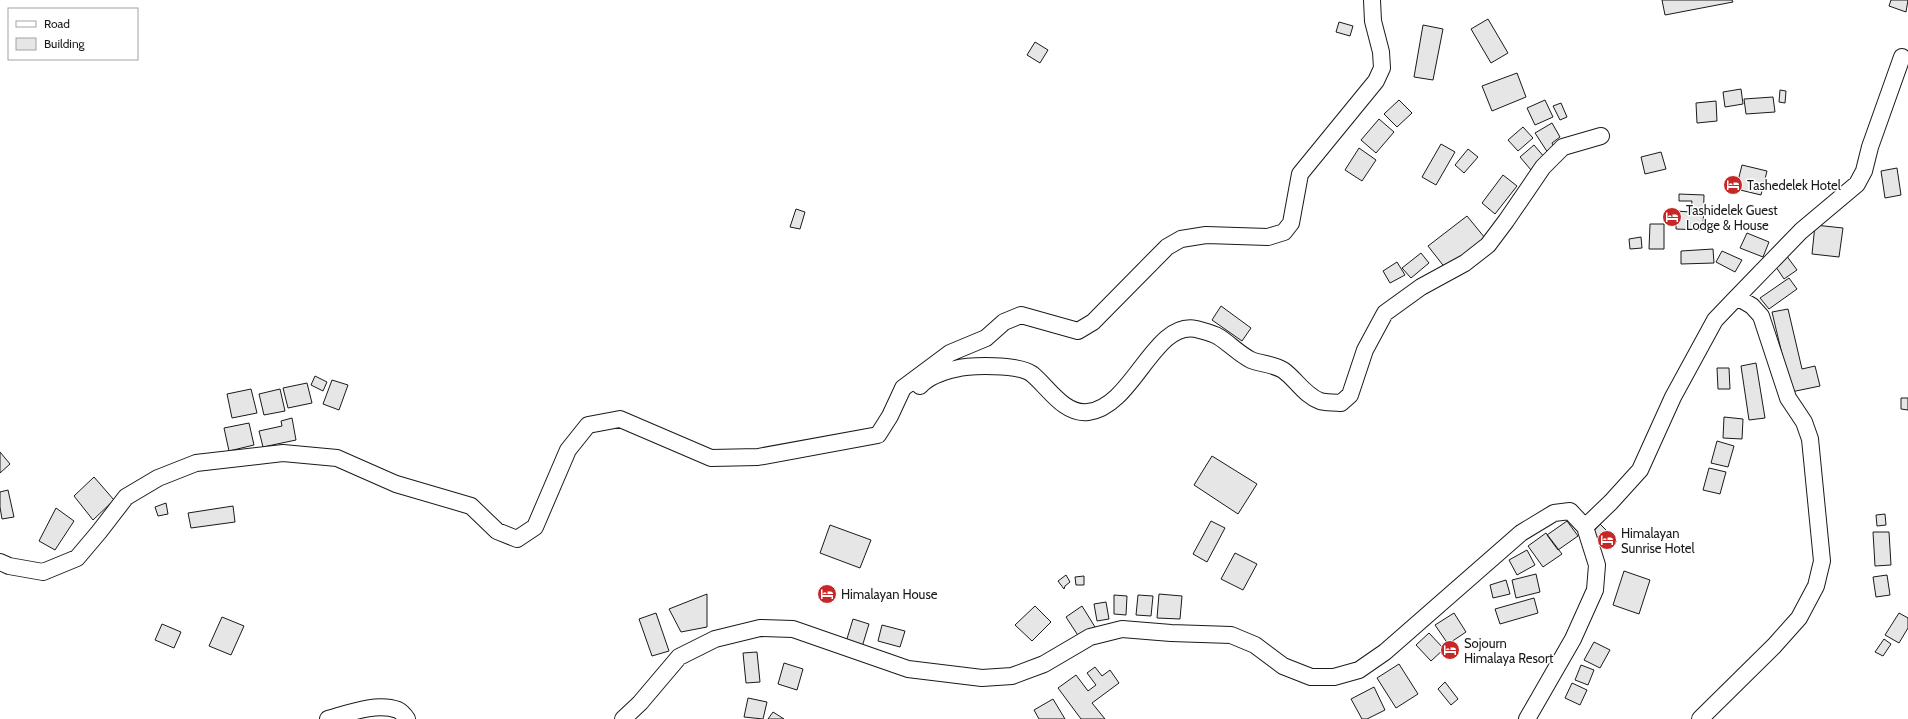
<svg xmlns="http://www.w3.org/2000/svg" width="1908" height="719" viewBox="0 0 1908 719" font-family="Cabin,sans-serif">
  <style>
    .building { fill: #e6e6e6; stroke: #1a1a1a }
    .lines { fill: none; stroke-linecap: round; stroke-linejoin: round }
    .street-casing { stroke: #1a1a1a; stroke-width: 18 }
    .street { stroke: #fff; stroke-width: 16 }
    .labels { text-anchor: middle; stroke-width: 3; stroke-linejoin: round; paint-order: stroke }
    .poi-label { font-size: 13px; fill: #1a1a1a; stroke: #fff; text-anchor: start }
  </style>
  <rect width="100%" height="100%" fill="#fff"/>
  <!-- building -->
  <path class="building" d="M 1662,0 L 1732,0 L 1733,2 L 1665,15 Z
    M 1891,0 L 1908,0 L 1906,12 L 1889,6 Z
    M 1488,19 L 1508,53 L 1491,63 L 1471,29 Z
    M 1339,22 L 1353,26 L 1350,36 L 1336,32 Z
    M 1423,25 L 1443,29 L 1433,80 L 1414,77 Z
    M 1035,42 L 1048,50 L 1040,63 L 1027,55 Z
    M 1517,73 L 1526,97 L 1492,111 L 1482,86 Z
    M 1741,89 L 1743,104 L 1725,107 L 1723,92 Z
    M 1780,90 L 1786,91 L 1785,103 L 1779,102 Z
    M 1773,97 L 1775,112 L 1746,114 L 1744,99 Z
    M 1399,100 L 1412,113 L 1397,127 L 1384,114 Z
    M 1545,100 L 1553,117 L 1535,125 L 1527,108 Z
    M 1716,101 L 1717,121 L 1697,123 L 1696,103 Z
    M 1561,103 L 1567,117 L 1560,120 L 1553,106 Z
    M 1379,119 L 1394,132 L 1376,153 L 1361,140 Z
    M 1552,123 L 1560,137 L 1552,143 L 1555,149 L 1548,153 L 1535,133 Z
    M 1523,127 L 1533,138 L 1518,151 L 1508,140 Z
    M 1441,144 L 1455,152 L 1436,185 L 1422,177 Z
    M 1534,145 L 1545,158 L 1531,170 L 1520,157 Z
    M 1359,148 L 1376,160 L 1362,181 L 1345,170 Z
    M 1468,149 L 1478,157 L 1464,173 L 1455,165 Z
    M 1661,152 L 1666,169 L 1645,174 L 1641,157 Z
    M 1742,165 L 1767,171 L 1761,195 L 1736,189 Z
    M 1897,168 L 1901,195 L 1885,198 L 1881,171 Z
    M 1503,175 L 1517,186 L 1495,214 L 1482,203 Z
    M 1679,194 L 1704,195 L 1703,230 L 1676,229 L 1676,211 L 1691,212 L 1692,201 L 1679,201 Z
    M 796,209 L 805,212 L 800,229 L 790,227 Z
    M 1467,216 L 1485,238 L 1446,269 L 1428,246 Z
    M 1650,224 L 1664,224 L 1664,249 L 1649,249 Z
    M 1815,225 L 1843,228 L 1839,257 L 1812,254 Z
    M 1747,233 L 1769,242 L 1763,257 L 1740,248 Z
    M 1641,237 L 1642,248 L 1630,249 L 1629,239 Z
    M 1713,249 L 1714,263 L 1681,264 L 1681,251 Z
    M 1722,251 L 1742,260 L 1735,272 L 1716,262 Z
    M 1421,253 L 1429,263 L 1411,278 L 1402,268 Z
    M 1786,255 L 1797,270 L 1784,279 L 1774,264 Z
    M 1397,262 L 1405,275 L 1390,283 L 1383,271 Z
    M 1789,278 L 1797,289 L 1769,309 L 1760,298 Z
    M 1221,306 L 1251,328 L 1242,341 L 1212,320 Z
    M 1788,309 L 1802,369 L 1815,366 L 1820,386 L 1791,392 L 1772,312 Z
    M 1756,363 L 1765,418 L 1749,420 L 1741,366 Z
    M 1717,368 L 1729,368 L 1730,389 L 1718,389 Z
    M 315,376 L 327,382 L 323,391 L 311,385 Z
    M 332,380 L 348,385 L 339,410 L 323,404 Z
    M 307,383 L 312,403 L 288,408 L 283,388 Z
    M 251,389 L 257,413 L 232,418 L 227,394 Z
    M 280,389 L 285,411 L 264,415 L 259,394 Z
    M 1901,398 L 1908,398 L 1908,410 L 1901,409 Z
    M 1724,417 L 1743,419 L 1742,439 L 1723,438 Z
    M 292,418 L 296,440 L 263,447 L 259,431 L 282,426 L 281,421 Z
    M 249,423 L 254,445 L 229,451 L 224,428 Z
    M 1717,441 L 1734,446 L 1728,467 L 1711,463 Z
    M 0,452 L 10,464 L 0,473 Z
    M 1212,456 L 1257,484 L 1238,514 L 1194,485 Z
    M 1709,468 L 1726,472 L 1720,494 L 1703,490 Z
    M 94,477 L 114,500 L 93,520 L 74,496 Z
    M 8,490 L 14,517 L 2,519 L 0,507 L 0,492 Z
    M 166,503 L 168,514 L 158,516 L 155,507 Z
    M 233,506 L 235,522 L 191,528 L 188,513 Z
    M 56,508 L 74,521 L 55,550 L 39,541 Z
    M 1885,514 L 1886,525 L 1877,526 L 1876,515 Z
    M 1211,521 L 1225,528 L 1207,562 L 1193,554 Z
    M 1567,521 L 1578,536 L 1558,550 L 1547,535 Z
    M 1600,524 L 1617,541 L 1610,549 L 1593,532 Z
    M 830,525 L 871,540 L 860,568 L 820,553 Z
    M 1873,532 L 1889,532 L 1891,565 L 1875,566 Z
    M 1546,533 L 1562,554 L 1543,567 L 1528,546 Z
    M 1527,550 L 1535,565 L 1517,575 L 1509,560 Z
    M 1235,553 L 1257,564 L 1243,590 L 1221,579 Z
    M 1624,571 L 1650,580 L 1639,614 L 1613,605 Z
    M 1536,574 L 1540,592 L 1516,598 L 1512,580 Z
    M 1066,575 L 1070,582 L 1065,586 L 1064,589 L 1058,581 Z
    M 1887,575 L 1890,595 L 1876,597 L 1873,577 Z
    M 1084,576 L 1084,585 L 1076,585 L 1075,577 Z
    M 1506,580 L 1510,594 L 1493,598 L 1490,585 Z
    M 707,594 L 707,627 L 681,632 L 669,609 Z
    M 1159,594 L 1182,596 L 1180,619 L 1157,618 Z
    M 1114,595 L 1127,596 L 1126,615 L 1114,614 Z
    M 1138,595 L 1153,596 L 1151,616 L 1136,615 Z
    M 1534,598 L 1538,613 L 1500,624 L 1495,609 Z
    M 1106,602 L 1109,619 L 1097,621 L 1094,604 Z
    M 1035,606 L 1051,622 L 1032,641 L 1015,625 Z
    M 1082,606 L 1095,627 L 1079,637 L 1066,617 Z
    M 656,613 L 669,651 L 652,656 L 639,619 Z
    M 1454,613 L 1466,632 L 1448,644 L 1435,625 Z
    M 1899,613 L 1908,618 L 1908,628 L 1899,643 L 1885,635 Z
    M 222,617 L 244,626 L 231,655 L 209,646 Z
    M 853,619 L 869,624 L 862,647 L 846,642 Z
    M 162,624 L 181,632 L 174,648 L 155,640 Z
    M 882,625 L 905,631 L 900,647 L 878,641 Z
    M 1429,633 L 1444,649 L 1431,661 L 1416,645 Z
    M 1884,639 L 1891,644 L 1883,656 L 1875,652 Z
    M 1594,642 L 1610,650 L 1600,668 L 1584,660 Z
    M 757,652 L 760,682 L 746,683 L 743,653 Z
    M 784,663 L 803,669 L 797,690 L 778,684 Z
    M 1399,664 L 1418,694 L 1396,708 L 1377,678 Z
    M 1581,665 L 1594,670 L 1588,685 L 1575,680 Z
    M 1095,667 L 1102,676 L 1110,670 L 1119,683 L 1092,703 L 1105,719 L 1081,719 L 1058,688 L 1076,675 L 1088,691 L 1096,685 L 1087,673 Z
    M 1445,682 L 1458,699 L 1451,705 L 1438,689 Z
    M 1572,683 L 1587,690 L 1580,705 L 1565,698 Z
    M 1374,687 L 1385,710 L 1367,719 L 1362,719 L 1351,699 Z
    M 748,698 L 767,702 L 763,719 L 744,717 Z
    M 1053,699 L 1065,719 L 1039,719 L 1034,710 Z
    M 773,712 L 784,719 L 768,719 Z"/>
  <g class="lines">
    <defs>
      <path id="street" d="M 1737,297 L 1801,231 L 1857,184 L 1864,171 L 1870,147 L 1902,57
        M 920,386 C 928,377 942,372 955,369 C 970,365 1019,364 1032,374 C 1048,387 1064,415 1088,412 C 1133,407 1154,320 1196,329 C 1203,331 1213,333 1219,337 C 1230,344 1239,354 1251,360 C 1261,364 1273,364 1283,370 C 1296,379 1304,395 1320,401 C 1325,403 1334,402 1341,403 L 1350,395 L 1365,350 L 1385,313 L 1421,287 L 1465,263 L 1488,245 L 1506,221 L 1543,167 L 1563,147 L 1601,136
        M 1585,527 L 1611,502 L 1640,470 L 1673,397 L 1715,320 L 1737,297 L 1752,306 L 1761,316 L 1788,398 L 1804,422 L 1810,439 L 1822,561 L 1816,586 L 1799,618 L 1774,646 L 1700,719
        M 0,562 L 9,566 L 43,572 L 77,558 L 99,532 L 126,497 L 158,478 L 196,463 L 283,453 L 337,458 L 396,484 L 471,506 L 497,531 L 517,539 L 535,527 L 568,450 L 588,425 L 620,419 L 711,458 L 758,457 L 878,435 L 890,416 L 903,388 L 950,353 L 986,338 L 1004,322 L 1021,315 L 1078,331 L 1093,322 L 1167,247 L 1181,239 L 1206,235 L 1268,237 L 1284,232 L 1291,223 L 1300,174 L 1376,81 L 1382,68 L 1381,52 L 1373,21 L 1372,0
        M 328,719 C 349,713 377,702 398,710 C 402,712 405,716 407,719
        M 623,719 L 640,703 L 679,657 L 715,639 L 760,628 L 793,629 L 908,669 L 982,678 L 1012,676 L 1044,664 L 1090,637 L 1122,629 L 1171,633 L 1231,635 L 1255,645 L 1283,666 L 1311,677 L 1334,677 L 1359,670 L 1385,652 L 1521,533 L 1554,513 L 1570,511 L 1585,527 L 1597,565 L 1595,590 L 1573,639 L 1527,719"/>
    </defs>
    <!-- street casing -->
    <use href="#street" class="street-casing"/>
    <!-- street -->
    <use href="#street" class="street"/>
  </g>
  <!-- icons -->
  <defs>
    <symbol id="hotel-disc" viewBox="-11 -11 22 22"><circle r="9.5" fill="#c62828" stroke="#fff"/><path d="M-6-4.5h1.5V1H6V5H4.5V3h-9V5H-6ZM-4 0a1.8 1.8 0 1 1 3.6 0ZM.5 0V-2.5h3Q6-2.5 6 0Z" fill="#fff"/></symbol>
  </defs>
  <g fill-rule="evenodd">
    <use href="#hotel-disc" x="1722" y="174" width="22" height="22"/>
    <use href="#hotel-disc" x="1661" y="206" width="22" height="22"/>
    <use href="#hotel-disc" x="1596" y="529" width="22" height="22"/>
    <use href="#hotel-disc" x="816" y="583" width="22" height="22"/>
    <use href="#hotel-disc" x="1439" y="639" width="22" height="22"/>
  </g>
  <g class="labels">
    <!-- poi labels -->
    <g class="poi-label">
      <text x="1747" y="190">Tashedelek Hotel</text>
      <text x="1686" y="215">Tashidelek Guest<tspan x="1686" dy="15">Lodge &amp; House</tspan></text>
      <text x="1621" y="538">Himalayan<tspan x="1621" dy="15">Sunrise Hotel</tspan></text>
      <text x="841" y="599">Himalayan House</text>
      <text x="1464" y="648">Sojourn<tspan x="1464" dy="15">Himalaya Resort</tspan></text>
    </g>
  </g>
  <!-- legend -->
  <rect x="8" y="8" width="130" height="52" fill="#ffffff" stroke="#a3a3a3"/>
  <rect x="16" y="21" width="20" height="6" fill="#ffffff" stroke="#a3a3a3"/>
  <text x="44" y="28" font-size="12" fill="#1a1a1a">Road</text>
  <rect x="16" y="38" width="20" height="12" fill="#e6e6e6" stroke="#a3a3a3"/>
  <text x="44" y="48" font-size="12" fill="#1a1a1a">Building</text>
</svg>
